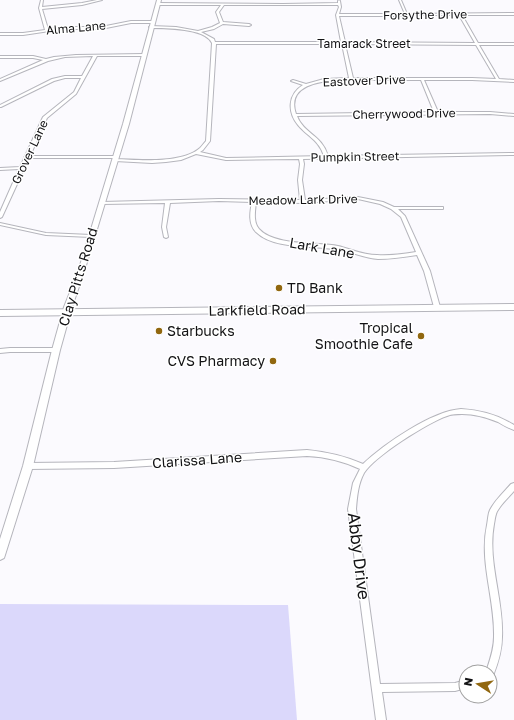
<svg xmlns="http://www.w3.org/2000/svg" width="514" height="720" viewBox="0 0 514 720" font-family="'Golos Text',sans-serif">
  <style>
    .green { fill: #dbd8fb }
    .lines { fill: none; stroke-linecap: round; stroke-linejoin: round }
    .minor-casing { stroke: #b5b5bc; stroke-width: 2 }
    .tertiary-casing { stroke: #b5b5bc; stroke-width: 2 }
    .secondary-casing { stroke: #b5b5bc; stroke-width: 2 }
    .minor { fill: #fff; fill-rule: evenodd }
    .tertiary { fill: #fff; fill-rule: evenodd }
    .secondary { fill: #fff; fill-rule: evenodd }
    .poi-dot { fill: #91670f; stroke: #fff; stroke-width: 1.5 }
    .labels { text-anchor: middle; stroke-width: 3; stroke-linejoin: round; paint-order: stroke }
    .far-street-label { font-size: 12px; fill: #131315; stroke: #fff }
    .street-label { font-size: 14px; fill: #131315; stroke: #fff }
    .poi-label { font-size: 14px; fill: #131315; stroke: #fff; text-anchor: start }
    .near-street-label { font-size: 17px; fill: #131315; stroke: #fff }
  </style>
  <rect width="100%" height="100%" fill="#fbfafe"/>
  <!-- green -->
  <path class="green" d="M 0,604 L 288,605 L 297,720 L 0,720 Z"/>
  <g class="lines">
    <defs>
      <path id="minor" d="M 41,0 L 43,0 L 42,7 L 82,3 L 97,0 L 102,0 L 82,5 L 42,9 L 48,29 L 63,27 L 101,27 L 131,21 L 152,21 L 154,22 L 152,23 L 131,23 L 101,29 L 63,29 L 23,35 L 0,35 L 0,33 L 23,33 L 45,30 L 39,8 Z
        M 339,0 L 340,1 L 341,7 L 339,14 L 405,14 L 399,0 L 401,0 L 407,14 L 514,13 L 514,15 L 462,15 L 478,43 L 514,43 L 514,45 L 479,45 L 499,79 L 514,80 L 514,82 L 472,80 L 424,80 L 438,112 L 490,112 L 514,114 L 514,116 L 490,114 L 297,116 C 304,134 322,135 328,156 L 514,153 L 514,155 L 303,159 L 304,164 L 302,180 L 305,200 L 358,197 L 383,202 L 394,207 L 443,207 L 443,209 L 398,209 L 405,216 L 430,271 L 440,307 L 439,308 L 437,309 L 434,307 L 424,271 L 417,255 C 404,257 391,259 378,259 C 364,258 352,252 339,250 C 315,245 274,250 256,232 C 248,224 250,212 252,202 L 219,201 L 170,203 L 166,227 L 168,237 L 166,238 L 164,237 L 162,227 L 165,203 L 102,204 L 100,203 L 102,202 L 219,199 L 300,200 L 298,180 L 300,164 L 299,159 L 226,160 L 196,154 L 181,160 L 166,162 L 152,163 L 115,161 L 113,160 L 115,159 C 138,160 182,164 200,148 C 202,146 204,143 206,141 L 212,43 C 205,28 166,28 151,28 L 149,27 L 151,26 L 176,27 L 198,31 L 212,27 L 220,23 L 216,12 L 221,5 L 158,5 L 157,3 L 283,4 L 338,3 L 338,1 ZM 224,5 L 338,5 L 339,7 L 336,15 L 341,42 L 215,42 L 214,39 L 201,32 L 214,29 L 223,24 L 249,26 L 251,25 L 249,24 L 223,22 L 219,12 ZM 408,15 L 459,15 L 475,43 L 345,42 L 339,16 L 405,16 L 407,17 ZM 216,44 L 342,44 L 349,78 L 324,79 L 306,84 L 293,80 L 291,81 L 303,85 C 288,94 287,112 298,125 C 308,137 319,140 324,156 L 226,158 L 200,152 L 203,150 L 210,141 ZM 345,44 L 476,45 L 496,79 L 472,78 L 353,78 ZM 340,80 L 421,80 L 434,112 L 296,114 C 286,85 320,81 340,80 ZM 358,199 L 380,204 L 391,209 L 401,217 L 416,252 C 403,254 390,256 377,255 C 363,255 351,249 338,246 C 317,242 274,246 259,229 C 253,222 255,211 256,202 L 303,203 Z
        M 144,54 L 145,54 L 145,56 L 97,56 L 76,94 L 47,118 L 30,156 L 117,156 L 117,158 L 29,158 L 2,217 L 0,218 L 0,212 L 19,169 L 0,170 L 0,168 L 20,167 L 43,117 L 74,92 L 81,78 L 65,78 L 54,81 L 1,107 L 0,107 L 0,105 L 52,79 L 65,76 L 82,76 L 93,56 L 65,57 L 48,61 L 0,81 L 0,79 L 43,60 L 33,58 L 0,58 L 0,56 L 33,56 L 46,59 L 54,57 L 76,55 Z
        M 0,223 L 46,233 L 91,235 L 93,236 L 91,237 L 46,235 L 0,225 Z
        M 10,348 L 56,348 L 59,350 L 56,352 L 10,352 L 0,353 L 0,349 Z
        M 461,409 C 480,410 498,415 514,425 L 514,430 C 508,428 503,425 498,422 C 486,417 474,414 462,414 C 457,414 452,414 447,416 C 427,423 375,456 364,473 C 358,484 357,497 356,509 L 380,684 L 455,683 L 466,680 L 466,688 L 455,691 L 382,692 L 386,720 L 376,720 L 348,509 L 353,483 L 360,469 C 343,461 326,457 307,456 L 114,468 L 28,469 L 26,468 L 25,466 L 26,464 L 28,463 L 114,462 L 307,450 C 327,452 345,456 363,464 C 384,444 432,411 461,409 Z
        M 514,483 L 514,491 C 509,497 502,503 498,510 C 495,514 495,520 494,524 C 487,562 504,600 502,637 C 502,651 498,663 493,676 L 490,677 L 490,672 L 486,672 C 490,660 494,649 494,637 C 495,599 479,562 487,525 C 488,520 488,514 490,510 C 495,500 504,492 511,484 Z"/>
      <path id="tertiary" d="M 157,0 L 161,0 L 129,124 L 84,272 L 72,307 L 60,350 L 33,466 L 5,555 L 4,558 L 0,560 L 0,539 L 23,466 L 52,350 L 64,307 L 78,272 L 123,124 Z"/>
      <path id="secondary" d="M 514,304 L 514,310 L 0,316 L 0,310 Z"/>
    </defs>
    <!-- minor casing -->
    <use href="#minor" class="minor-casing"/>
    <!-- tertiary casing -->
    <use href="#tertiary" class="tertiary-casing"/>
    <!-- secondary casing -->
    <use href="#secondary" class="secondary-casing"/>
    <!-- minor -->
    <use href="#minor" class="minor"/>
    <!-- tertiary -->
    <use href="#tertiary" class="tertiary"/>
    <!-- secondary -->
    <use href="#secondary" class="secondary"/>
  </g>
  <!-- markers -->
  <g class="poi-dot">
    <circle cx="279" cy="288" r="4"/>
    <circle cx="159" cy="331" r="4"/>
    <circle cx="421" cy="336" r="4"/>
    <circle cx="273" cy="361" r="4"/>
  </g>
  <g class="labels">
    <!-- far-street labels -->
    <g class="far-street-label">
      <text transform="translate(425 15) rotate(-1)" y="4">Forsythe Drive</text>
      <text transform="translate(76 28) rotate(-5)" y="4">Alma Lane</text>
      <text x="364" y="48">Tamarack Street</text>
      <text transform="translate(364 81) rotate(-2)" y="4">Eastover Drive</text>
      <text transform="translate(404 114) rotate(-1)" y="4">Cherrywood Drive</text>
      <text transform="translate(30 152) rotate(-65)" y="4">Grover Lane</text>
      <text transform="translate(355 157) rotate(-1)" y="4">Pumpkin Street</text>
      <text transform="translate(303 200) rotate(-1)" y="4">Meadow Lark Drive</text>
    </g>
    <!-- street labels -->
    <g class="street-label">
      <text transform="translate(322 248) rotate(10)" y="5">Lark Lane</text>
      <text transform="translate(78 277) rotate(-73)" y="5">Clay Pitts Road</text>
      <text transform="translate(257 310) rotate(-1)" y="5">Larkfield Road</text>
      <text transform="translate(197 460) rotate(-4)" y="5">Clarissa Lane</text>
    </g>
    <!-- poi labels -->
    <g class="poi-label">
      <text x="287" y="293">TD Bank</text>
      <text x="413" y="333" text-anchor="end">Tropical<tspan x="413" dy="16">Smoothie Cafe</tspan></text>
      <text x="167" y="336">Starbucks</text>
      <text x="265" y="366" text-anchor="end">CVS Pharmacy</text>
    </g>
    <!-- near-street labels -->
    <g class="near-street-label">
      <text transform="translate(359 556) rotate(83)" y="6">Abby Drive</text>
    </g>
  </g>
  <!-- north arrow -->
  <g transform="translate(478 684) rotate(282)"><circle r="19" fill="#ffffff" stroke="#a1a1a1"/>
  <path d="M0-3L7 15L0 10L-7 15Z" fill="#91670f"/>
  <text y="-6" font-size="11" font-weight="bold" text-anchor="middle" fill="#131315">N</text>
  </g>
</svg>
